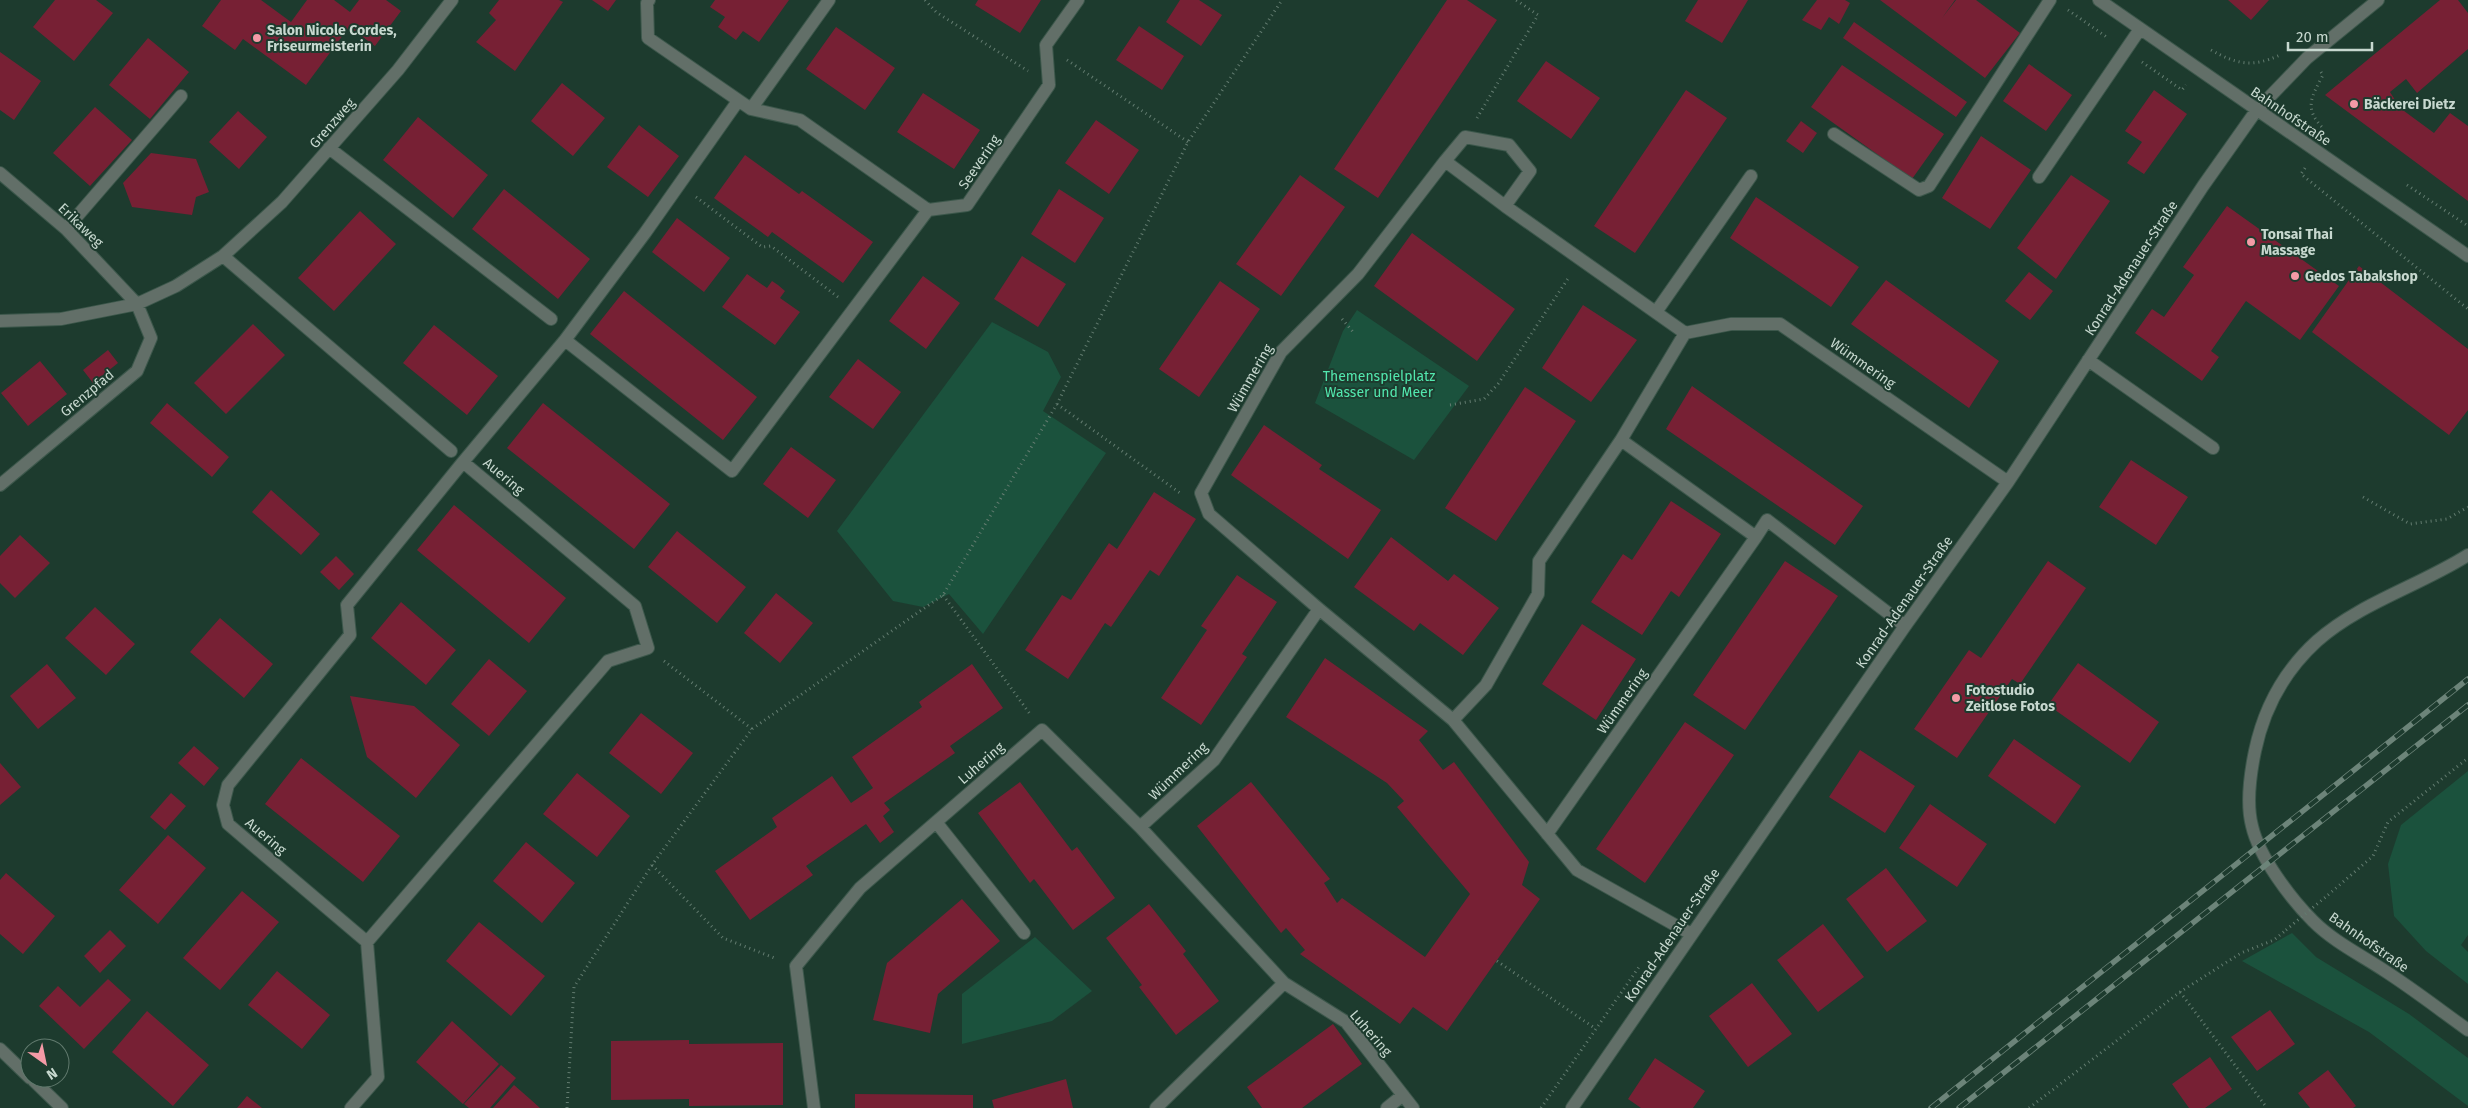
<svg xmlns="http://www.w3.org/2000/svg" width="2468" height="1108" viewBox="0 0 2468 1108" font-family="'Fira Sans',sans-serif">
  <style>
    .green { fill: #1b523d }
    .building { fill: #772034 }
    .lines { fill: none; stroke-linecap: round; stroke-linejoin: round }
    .minor-casing { stroke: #3c574b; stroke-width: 14 }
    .path { stroke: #637c70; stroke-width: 3; stroke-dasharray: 1 4; stroke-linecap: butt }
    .minor { stroke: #626f68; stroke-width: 12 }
    .rail-casing { stroke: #6c8479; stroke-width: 5.5 }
    .rail { stroke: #1d3b2e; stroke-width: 4; stroke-dasharray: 11; stroke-linecap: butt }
    .path-bridge { stroke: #637c70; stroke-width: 3; stroke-dasharray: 1 4; stroke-linecap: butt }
    .poi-dot { fill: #f49aa6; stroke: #1d3b2e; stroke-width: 2 }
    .labels { text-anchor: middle; stroke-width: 4; stroke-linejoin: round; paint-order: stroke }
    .poi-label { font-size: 14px; font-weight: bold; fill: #c7d8cf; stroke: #1d3b2e; text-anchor: start }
    .street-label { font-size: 14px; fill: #c7d8cf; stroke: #1d3b2e }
    .park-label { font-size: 14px; fill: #52e7ae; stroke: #1d3b2e }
  </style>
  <rect width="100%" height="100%" fill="#1d3b2e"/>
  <!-- green -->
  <path class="green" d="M 1357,310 L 1469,386 L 1414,460 L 1315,403 L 1343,331 Z
    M 992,322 L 1048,352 L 1061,377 L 1043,411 L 1106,453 L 983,634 L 949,594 L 923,607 L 893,601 L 837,531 Z
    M 2468,771 L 2468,935 L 2461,945 L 2468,952 L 2468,984 L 2426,951 L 2394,916 L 2388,864 L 2401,825 Z
    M 2292,933 L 2316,957 L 2409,1014 L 2468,1058 L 2468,1106 L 2369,1032 L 2242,961 Z
    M 1035,937 L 1092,991 L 1052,1021 L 962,1044 L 962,994 Z"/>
  <!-- building -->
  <path class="building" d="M 55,0 L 96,0 L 113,13 L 74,61 L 33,27 Z
    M 221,0 L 261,0 L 291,22 L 307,0 L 334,0 L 350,12 L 359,0 L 386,0 L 401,11 L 375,46 L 349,27 L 306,85 L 243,39 L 235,50 L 202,26 Z
    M 499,0 L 559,0 L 563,2 L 515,71 L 476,42 L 496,20 L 489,13 Z
    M 592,0 L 616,0 L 608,11 Z
    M 715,0 L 789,0 L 759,42 L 743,31 L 736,40 L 718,27 L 725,17 L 710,7 Z
    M 978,0 L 1041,0 L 1020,33 L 975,5 Z
    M 1180,0 L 1199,0 L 1222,15 L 1201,46 L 1166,22 Z
    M 1447,0 L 1467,0 L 1497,20 L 1378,198 L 1334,169 Z
    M 1698,0 L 1748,0 L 1722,43 L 1685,21 Z
    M 1817,0 L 1845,0 L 1850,3 L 1839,24 L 1829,17 L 1821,30 L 1802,20 Z
    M 1880,0 L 1955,0 L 1942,18 L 1956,0 L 1976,0 L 2020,33 L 1985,78 Z
    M 2228,0 L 2269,0 L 2251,20 Z
    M 2440,0 L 2458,0 L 2468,13 L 2468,49 L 2417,93 L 2406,79 L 2390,92 L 2400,108 L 2434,133 L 2450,113 L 2468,126 L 2468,201 L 2325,95 Z
    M 1854,22 L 1967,102 L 1956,117 L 1843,38 Z
    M 1139,26 L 1184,56 L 1162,90 L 1116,60 Z
    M 836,27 L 895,68 L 865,110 L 806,69 Z
    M 148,38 L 189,72 L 150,119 L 109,85 Z
    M 0,52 L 41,81 L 14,120 L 0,110 Z
    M 1546,61 L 1600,98 L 1571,139 L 1517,101 Z
    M 2029,64 L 2072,95 L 2046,131 L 2003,101 Z
    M 1842,65 L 1944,134 L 1912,179 L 1811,107 Z
    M 562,83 L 605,118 L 573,156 L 531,121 Z
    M 1686,90 L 1727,118 L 1635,253 L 1594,226 Z
    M 2154,90 L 2187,114 L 2144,174 L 2127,163 L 2142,142 L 2125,131 Z
    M 923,93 L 980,130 L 954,169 L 897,132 Z
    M 95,107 L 132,140 L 90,186 L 53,153 Z
    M 238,111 L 267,137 L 239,169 L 209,142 Z
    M 418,117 L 488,175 L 453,218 L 383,160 Z
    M 1096,120 L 1139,150 L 1109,194 L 1065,163 Z
    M 1801,121 L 1817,133 L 1803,153 L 1786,141 Z
    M 639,125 L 679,156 L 648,197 L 607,167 Z
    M 1981,136 L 2031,170 L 1990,229 L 1942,198 Z
    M 151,153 L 196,159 L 209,192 L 196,197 L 192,215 L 132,207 L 123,183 Z
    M 745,155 L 799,194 L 802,191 L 873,242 L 843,283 L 772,232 L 768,237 L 714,198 Z
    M 1300,175 L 1345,207 L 1281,296 L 1236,264 Z
    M 2071,175 L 2110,201 L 2056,279 L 2017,248 Z
    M 504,189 L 590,259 L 558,299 L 472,229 Z
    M 1059,189 L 1104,218 L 1075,263 L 1031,234 Z
    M 1756,197 L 1859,267 L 1831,307 L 1730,238 Z
    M 2227,206 L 2339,286 L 2300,340 L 2246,301 L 2211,351 L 2219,357 L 2202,381 L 2135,333 L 2152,309 L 2164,317 L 2194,275 L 2183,267 Z
    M 360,211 L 396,244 L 334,311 L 298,278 Z
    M 677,218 L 730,258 L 704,292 L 652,252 Z
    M 1412,233 L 1515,309 L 1477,361 L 1374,286 Z
    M 1022,256 L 1066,284 L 1038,327 L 994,299 Z
    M 2359,266 L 2468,349 L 2468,410 L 2449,435 L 2312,332 Z
    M 2029,272 L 2053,291 L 2030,320 L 2005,301 Z
    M 747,274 L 767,288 L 772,281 L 778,285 L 785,291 L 780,298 L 800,312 L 775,345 L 722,307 Z
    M 923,276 L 960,303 L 926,349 L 889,321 Z
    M 1886,280 L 1999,361 L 1969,408 L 1851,324 Z
    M 1220,281 L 1260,309 L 1199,397 L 1159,369 Z
    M 624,291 L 757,397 L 723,440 L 590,334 Z
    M 1583,305 L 1637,340 L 1591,402 L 1542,368 Z
    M 253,324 L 285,355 L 226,414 L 194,383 Z
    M 434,325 L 498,376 L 467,415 L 403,363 Z
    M 108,350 L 118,363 L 93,383 L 83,370 Z
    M 858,359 L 901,392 L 873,429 L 829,397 Z
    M 40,361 L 67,394 L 28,426 L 1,393 Z
    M 1692,386 L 1863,506 L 1835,545 L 1666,429 Z
    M 1525,387 L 1576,421 L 1496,541 L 1445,508 Z
    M 167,403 L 229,457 L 212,477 L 150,423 Z
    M 543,403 L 670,504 L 634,549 L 507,448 Z
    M 1264,425 L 1322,465 L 1319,469 L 1381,510 L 1348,559 L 1231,475 Z
    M 791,447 L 836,480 L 808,518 L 763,484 Z
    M 2131,460 L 2188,497 L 2156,545 L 2099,507 Z
    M 271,490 L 320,534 L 301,555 L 252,512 Z
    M 1154,492 L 1196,519 L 1159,576 L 1150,570 L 1111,627 L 1105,623 L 1068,679 L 1025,650 L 1062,595 L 1071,600 L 1109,543 L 1117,549 Z
    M 1671,501 L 1721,534 L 1679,597 L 1671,591 L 1642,635 L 1591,602 L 1623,554 L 1632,560 Z
    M 454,505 L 566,598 L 529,643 L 417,550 Z
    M 677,531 L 746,587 L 717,623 L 648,567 Z
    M 20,535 L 50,563 L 15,598 L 0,583 L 0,556 Z
    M 1391,537 L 1448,581 L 1454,574 L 1499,608 L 1463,655 L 1420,623 L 1414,631 L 1354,587 Z
    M 336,556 L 354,574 L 339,590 L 320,572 Z
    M 1785,561 L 1838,596 L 1745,730 L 1693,695 Z
    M 2048,561 L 2086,588 L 2020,684 L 2012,679 L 1957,758 L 1914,729 L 1969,650 L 1981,658 Z
    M 1237,575 L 1277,602 L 1242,654 L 1247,657 L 1201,725 L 1161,698 L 1207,630 L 1201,626 Z
    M 776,593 L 813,623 L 780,663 L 744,633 Z
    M 401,602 L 456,650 L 426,685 L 371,638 Z
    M 95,607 L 135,644 L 106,675 L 65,638 Z
    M 220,618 L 273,664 L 244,698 L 190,652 Z
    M 1582,624 L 1636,659 L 1596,720 L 1542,684 Z
    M 1325,658 L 1428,731 L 1419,740 L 1443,770 L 1454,762 L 1529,862 L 1522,885 L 1540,899 L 1447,1031 L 1413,1007 L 1400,1024 L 1300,954 L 1305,950 L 1286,928 L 1281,933 L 1197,826 L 1251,782 L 1330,879 L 1324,883 L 1337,903 L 1342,898 L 1425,957 L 1470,894 L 1397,807 L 1404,801 L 1387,783 L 1286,717 Z
    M 489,659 L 527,691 L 489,736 L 451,704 Z
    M 2078,663 L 2159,722 L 2130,763 L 2048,705 Z
    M 47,664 L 76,698 L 38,729 L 10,696 Z
    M 972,664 L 1003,708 L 950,746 L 955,753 L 884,803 L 890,810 L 883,816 L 894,832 L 880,843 L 866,824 L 806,866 L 813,875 L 750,920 L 715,871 L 777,827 L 772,818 L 832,776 L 851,803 L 873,788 L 852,757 L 922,707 L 919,702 Z
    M 350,696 L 414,706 L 460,745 L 416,798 L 367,757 Z
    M 641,713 L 693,753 L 661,794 L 609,753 Z
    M 1685,722 L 1734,755 L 1645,883 L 1596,849 Z
    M 2014,739 L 2081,786 L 2055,824 L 1988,776 Z
    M 194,746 L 219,768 L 204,786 L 178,763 Z
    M 1860,750 L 1915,786 L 1885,833 L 1829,797 Z
    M 301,758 L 400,836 L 363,882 L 265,804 Z
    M 0,763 L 21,787 L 0,805 Z
    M 577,773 L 630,816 L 597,857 L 543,814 Z
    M 1020,782 L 1072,851 L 1077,847 L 1115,898 L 1073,930 L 1034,879 L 1030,883 L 978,813 Z
    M 171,793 L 186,806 L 165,830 L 150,817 Z
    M 1930,804 L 1987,844 L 1957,887 L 1899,848 Z
    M 168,835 L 206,868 L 158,924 L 119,890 Z
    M 526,842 L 575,883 L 542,923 L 493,881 Z
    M 1886,868 L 1927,921 L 1887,952 L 1846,899 Z
    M 6,873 L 55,916 L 23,954 L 0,934 L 0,880 Z
    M 242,891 L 279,922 L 220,990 L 183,958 Z
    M 962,899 L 1000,941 L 938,994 L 930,1033 L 873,1020 L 887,963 Z
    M 1149,904 L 1186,951 L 1183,954 L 1219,1001 L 1176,1035 L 1139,987 L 1142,985 L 1106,938 Z
    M 479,922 L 545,976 L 511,1016 L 446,961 Z
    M 1823,924 L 1864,977 L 1818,1012 L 1777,960 Z
    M 110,930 L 126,946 L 100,973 L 84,956 Z
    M 277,971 L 330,1015 L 302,1049 L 248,1005 Z
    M 108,979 L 131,1000 L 84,1049 L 39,1006 L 58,986 L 80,1007 Z
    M 1752,983 L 1792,1034 L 1748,1067 L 1709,1016 Z
    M 2270,1010 L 2295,1044 L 2257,1071 L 2231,1037 Z
    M 147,1011 L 209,1065 L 173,1106 L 112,1052 Z
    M 452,1021 L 499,1064 L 463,1104 L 416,1062 Z
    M 1333,1024 L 1362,1064 L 1302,1108 L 1262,1108 L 1247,1087 Z
    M 689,1040 L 689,1044 L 783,1043 L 783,1105 L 689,1106 L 689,1099 L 611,1100 L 611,1041 Z
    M 2210,1057 L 2232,1089 L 2205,1108 L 2189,1108 L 2172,1084 Z
    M 1655,1058 L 1705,1091 L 1693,1108 L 1641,1108 L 1628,1099 Z
    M 501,1065 L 516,1078 L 490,1108 L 469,1108 L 464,1104 Z
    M 2328,1070 L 2356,1106 L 2353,1108 L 2310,1108 L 2298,1093 Z
    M 1066,1079 L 1073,1108 L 994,1108 L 992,1100 Z
    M 514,1085 L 530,1099 L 540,1108 L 493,1108 Z
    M 855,1094 L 973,1095 L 973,1108 L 855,1108 Z
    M 247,1096 L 262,1108 L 237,1108 Z"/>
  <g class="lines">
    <defs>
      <path id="minor" d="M 649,0 L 647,3 L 648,38 L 751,109 L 800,120 L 928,210 L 967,205 L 1049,85 L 1046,45 L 1078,0
        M 2099,0 L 2468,256
        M 751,109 L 829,0
        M 1834,134 L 1919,190 L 1929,186 L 2050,0
        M 329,148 L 551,319
        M 1445,161 L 1465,137 L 1509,145 L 1530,171 L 1505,206
        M 0,173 L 66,229 L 137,304 L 151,338 L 137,371 L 0,485
        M 2039,177 L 2140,29
        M 66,229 L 181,96
        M 223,256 L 451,451
        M 1656,312 L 1751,176
        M 0,321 L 61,319 L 137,304 L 176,286 L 223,256 L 282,202 L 398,70 L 452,0
        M 565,340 L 732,471 L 928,210
        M 2088,360 L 2213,448
        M 463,462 L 565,340 L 645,233 L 738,101
        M 1756,537 L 1767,520 L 1905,626
        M 2468,555 C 2419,586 2360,603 2317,641 C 2284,671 2264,708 2255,751 C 2250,775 2246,803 2252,826 C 2259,857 2291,899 2313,921 C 2334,942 2361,955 2385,971 C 2413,989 2440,1010 2468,1030
        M 1453,720 L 1486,685 L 1538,594 L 1539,561 L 1621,440 L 1685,333
        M 936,822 L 1024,933
        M 1140,827 L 1214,760 L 1319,609
        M 1547,834 L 1756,537 L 1621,440
        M 1691,934 L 1577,870 L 1453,720 L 1319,609 L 1209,514 L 1201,493 L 1281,352 L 1358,274 L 1445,161 L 1505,206 L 1685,333 L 1731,324 L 1780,324 L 2008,482
        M 0,1049 L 30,1078
        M 31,1078 L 62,1108
        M 351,1108 L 378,1077 L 367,942 L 228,824 L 223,805 L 228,785 L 350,635 L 347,605 L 463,462 L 635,606 L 648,648 L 608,661 L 367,942
        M 814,1108 L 796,966 L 860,888 L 1042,730 L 1140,827 L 1284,983 L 1346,1022 L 1413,1108
        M 1156,1108 L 1284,983
        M 1387,1108 L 1403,1095
        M 1572,1108 L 1905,626 L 2008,482 L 2203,186 L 2256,111 L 2307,58 L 2378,0"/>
    </defs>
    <!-- minor casing -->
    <use href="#minor" class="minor-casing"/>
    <!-- path -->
    <path class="path" d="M 925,0 L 936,12 L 1028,71
      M 2068,10 L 2108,38
      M 2211,50 C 2236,64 2252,68 2280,55
      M 1067,60 L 1188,142
      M 2142,62 L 2182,90 L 2186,85
      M 2321,72 L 2323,75 C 2312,96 2303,108 2323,128
      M 1477,118 L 1538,15 L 1516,0
      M 2305,168 L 2301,174 L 2468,309
      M 2407,185 L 2468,226
      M 696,197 L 762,247 L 771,246 L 838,297
      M 1342,319 L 1354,333
      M 1057,404 L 1180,493
      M 1450,405 L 1484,399 L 1498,384 L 1569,277
      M 2363,497 L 2410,524 L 2447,519 L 2468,507
      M 943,595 L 1030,714
      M 664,661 L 752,729
      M 652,865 L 723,938 L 777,959
      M 2328,895 L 2373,856 L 2388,822 L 2468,758
      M 1497,961 L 1596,1029
      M 2180,992 L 2267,1108
      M 567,1108 L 574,987 L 652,865 L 752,729 L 943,595 L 1057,404 L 1188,142 L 1282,0
      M 1541,1108 L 1639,967
      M 2029,1108 L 2180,992 L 2241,953 L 2274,940 L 2286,930"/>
    <!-- minor -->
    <use href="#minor" class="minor"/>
    <defs>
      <path id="rail" d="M 1931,1108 L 2468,679
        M 1959,1108 L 2468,705"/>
    </defs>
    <!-- rail casing -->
    <use href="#rail" class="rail-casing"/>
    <!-- rail -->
    <use href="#rail" class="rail"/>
    <!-- path-bridge -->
    <path class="path-bridge" d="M 2286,930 L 2328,895"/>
  </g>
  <!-- markers -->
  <g class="poi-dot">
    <circle cx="257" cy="38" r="5"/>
    <circle cx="2354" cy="104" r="5"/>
    <circle cx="2251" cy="242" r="5"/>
    <circle cx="2295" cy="276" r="5"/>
    <circle cx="1956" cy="698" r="5"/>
  </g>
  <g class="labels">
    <!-- poi labels -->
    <g class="poi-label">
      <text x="267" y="35">Salon Nicole Cordes,<tspan x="267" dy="16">Friseurmeisterin</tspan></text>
      <text x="2364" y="109">Bäckerei Dietz</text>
      <text x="2261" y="239">Tonsai Thai<tspan x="2261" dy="16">Massage</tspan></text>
      <text x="2305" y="281">Gedos Tabakshop</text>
      <text x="1966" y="695">Fotostudio<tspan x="1966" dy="16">Zeitlose Fotos</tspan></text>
    </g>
    <!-- street labels -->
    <g class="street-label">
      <text transform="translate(2291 116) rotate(34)" y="5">Bahnhofstraße</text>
      <text transform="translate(332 123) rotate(-49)" y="5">Grenzweg</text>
      <text transform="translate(979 162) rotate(-56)" y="5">Seevering</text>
      <text transform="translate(81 225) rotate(44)" y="5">Erikaweg</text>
      <text transform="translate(2131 268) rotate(-57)" y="5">Konrad-Adenauer-Straße</text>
      <text transform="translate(1863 363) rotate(35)" y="5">Wümmering</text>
      <text transform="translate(1250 378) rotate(-60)" y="5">Wümmering</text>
      <text transform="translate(87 393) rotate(-40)" y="5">Grenzpfad</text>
      <text transform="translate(504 476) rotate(40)" y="5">Auering</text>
      <text transform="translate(1904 602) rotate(-55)" y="5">Konrad-Adenauer-Straße</text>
      <text transform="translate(1622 701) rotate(-55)" y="5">Wümmering</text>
      <text transform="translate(981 763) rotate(-41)" y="5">Luhering</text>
      <text transform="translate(1178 771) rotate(-44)" y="5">Wümmering</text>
      <text transform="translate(266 836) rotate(40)" y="5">Auering</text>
      <text transform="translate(1672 935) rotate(-56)" y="5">Konrad-Adenauer-Straße</text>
      <text transform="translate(2369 942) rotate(35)" y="5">Bahnhofstraße</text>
      <text transform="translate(1371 1033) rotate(49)" y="5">Luhering</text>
    </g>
    <!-- park labels -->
    <g class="park-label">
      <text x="1379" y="381">Themenspielplatz<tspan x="1379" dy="16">Wasser und Meer</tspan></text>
    </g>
  </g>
  <!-- north arrow -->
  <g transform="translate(45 1063) rotate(147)"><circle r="24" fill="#1d3b2e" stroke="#617a6e"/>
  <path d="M0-4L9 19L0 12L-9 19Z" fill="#f49aa6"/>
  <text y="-8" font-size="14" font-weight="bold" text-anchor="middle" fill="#c7d8cf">N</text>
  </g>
  <!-- scale -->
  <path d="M2288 42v8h84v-8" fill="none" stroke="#c7d8cf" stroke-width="2.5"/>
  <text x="2296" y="42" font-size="15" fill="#c7d8cf" stroke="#1d3b2e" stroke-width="4" paint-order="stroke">20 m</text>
</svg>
